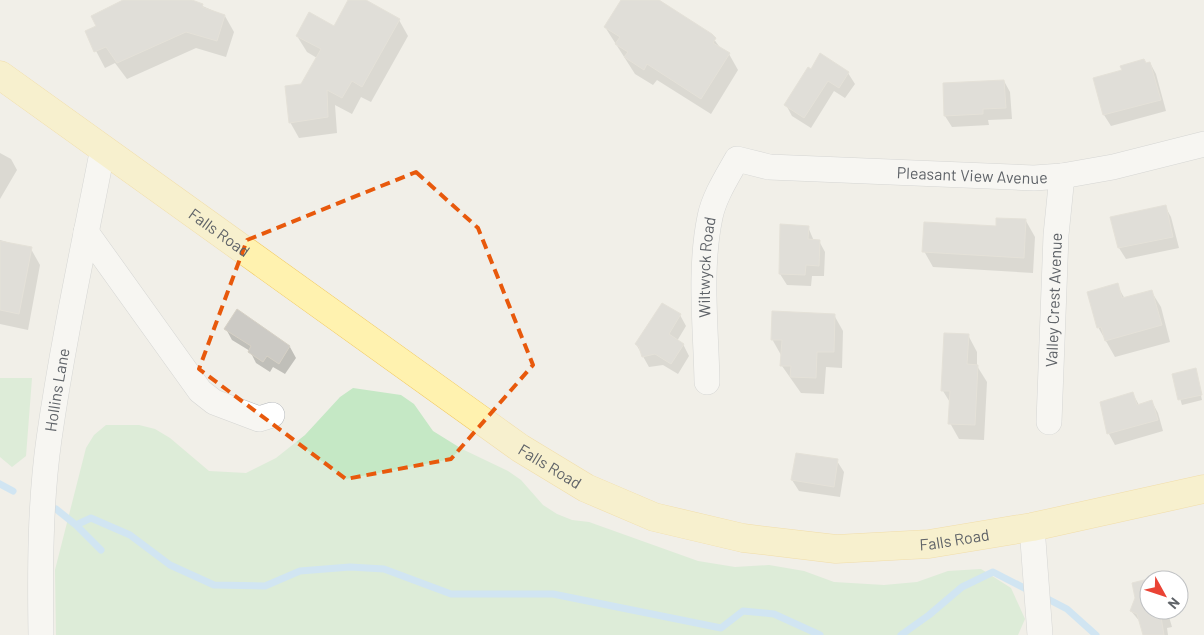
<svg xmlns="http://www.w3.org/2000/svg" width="1204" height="635" viewBox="0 0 1204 635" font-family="Barlow,sans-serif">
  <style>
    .green { fill: #c5e8c5 }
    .shadow { fill: #0003 }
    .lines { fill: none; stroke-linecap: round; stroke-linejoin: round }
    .stream { stroke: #aadaff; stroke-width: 7 }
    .building { fill: #cccac5; stroke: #d6d1c6 }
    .minor-casing { stroke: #b5b8bc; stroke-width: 26 }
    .major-casing { stroke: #f2c960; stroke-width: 29 }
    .minor { stroke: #fff; stroke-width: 25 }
    .major { stroke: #fff2af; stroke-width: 28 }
    .marked { fill: none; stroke: #e8590c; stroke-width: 4; stroke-dasharray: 10 6; stroke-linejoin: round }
    .labels { text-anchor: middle; stroke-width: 4; stroke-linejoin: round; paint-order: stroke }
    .street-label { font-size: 16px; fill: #5f6368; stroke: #fff }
  </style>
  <rect width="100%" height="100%" fill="#f1efe8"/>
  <!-- green -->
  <path class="green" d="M 0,378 L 32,378 L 26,456 L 12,467 L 0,457 Z
    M 353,388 L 401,395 L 414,404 L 433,431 L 462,449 L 508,471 L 521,480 L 543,505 L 557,514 L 572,520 L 589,522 L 698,561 L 735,567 L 769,565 L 804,571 L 834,582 L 884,585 L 917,582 L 948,571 L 981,569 L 1011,588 L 1025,619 L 1018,635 L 56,635 L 55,570 L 86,448 L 94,435 L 106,425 L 139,425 L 155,429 L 170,438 L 209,471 L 246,473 L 276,458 L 305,435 L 340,397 Z"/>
  <!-- shadow -->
  <path class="shadow" d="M 126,0 L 189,0 L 225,16 L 234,32 L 226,57 L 196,48 L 127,79 L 115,63 L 105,68 L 86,32 L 98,26 Z
    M 350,0 L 357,0 L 399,20 L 408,36 L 371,102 L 361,97 L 352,114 L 335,105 L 337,133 L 299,138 L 290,122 L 317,58 L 307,52 L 297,36 L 335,27 Z
    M 622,0 L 659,0 L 711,35 L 721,49 L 729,54 L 738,70 L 711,114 L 657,80 L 653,85 L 635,74 L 605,27 Z
    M 1150,63 L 1156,74 L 1166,111 L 1111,126 L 1104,115 L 1094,79 Z
    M 809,69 L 848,73 L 855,84 L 845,98 L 834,91 L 811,128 L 792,116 L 786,105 Z
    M 1004,81 L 1010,92 L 1012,119 L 988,120 L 989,125 L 952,127 L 945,116 Z
    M 0,153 L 11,159 L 17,170 L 0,199 Z
    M 1165,206 L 1171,217 L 1179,248 L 1126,259 L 1119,248 Z
    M 1026,221 L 1035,237 L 1033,273 L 933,267 L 924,251 L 997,227 Z
    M 781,226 L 808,227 L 814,241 L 819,241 L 825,252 L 824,276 L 812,276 L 811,286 L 787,285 L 780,274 Z
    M 0,240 L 31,249 L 40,265 L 28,330 L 0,324 Z
    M 1117,285 L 1125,299 L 1151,291 L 1161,307 L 1170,342 L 1115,357 L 1098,327 Z
    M 680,315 L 686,326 L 677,341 L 683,344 L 689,356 L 678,374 L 663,365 L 649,367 L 636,344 Z
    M 834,315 L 843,331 L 842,368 L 826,367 L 824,394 L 801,393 L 782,366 L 781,355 L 772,339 Z
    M 226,329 L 290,347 L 296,358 L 285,374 L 273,367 L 270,372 L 256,363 L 250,351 L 232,340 Z
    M 968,335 L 977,352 L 977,366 L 987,382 L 984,440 L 959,439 L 950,423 L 951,404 L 943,391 Z
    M 1195,369 L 1202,400 L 1182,405 L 1173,375 Z
    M 1133,394 L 1139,405 L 1152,402 L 1158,413 L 1163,431 L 1115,445 L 1109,434 L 1102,403 Z
    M 837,461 L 844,472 L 840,497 L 799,491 L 792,480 Z
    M 1149,580 L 1149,610 L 1167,610 L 1172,627 L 1167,628 L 1168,635 L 1144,635 L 1141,623 L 1131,611 L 1136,599 Z"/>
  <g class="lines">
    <!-- stream -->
    <path class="stream" d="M 0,484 L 13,491
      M 56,509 L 76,525 L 101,550
      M 76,525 L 91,518 L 130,535 L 170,565 L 214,585 L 265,586 L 300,571 L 350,567 L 384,569 L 451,594 L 553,594 L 721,628 L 743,611 L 774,614 L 820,635
      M 1042,596 L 1067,609 L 1096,635
      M 901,635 L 929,615 L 962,587 L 993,572 L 1032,592"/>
  </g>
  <!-- building -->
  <path class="building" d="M 123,0 L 192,0 L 203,4 L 202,7 L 225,15 L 217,41 L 186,32 L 117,63 L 106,47 L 94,52 L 85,31 L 96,26 L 91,16 Z
    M 348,0 L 366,0 L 400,19 L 362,87 L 352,81 L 342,98 L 327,90 L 328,117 L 289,123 L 285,86 L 301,84 L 321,49 L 296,36 L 309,12 L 334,26 Z
    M 621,0 L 659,0 L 712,34 L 716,38 L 713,43 L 730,53 L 701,99 L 647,64 L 644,70 L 624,57 L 628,52 L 615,44 L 620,37 L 604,27 Z
    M 820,53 L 849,72 L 839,88 L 828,81 L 804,118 L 784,105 L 808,67 L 811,69 Z
    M 1144,59 L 1146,63 L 1150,62 L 1161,100 L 1103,115 L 1093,78 L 1122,70 L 1120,66 Z
    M 1004,80 L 1006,108 L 983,109 L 983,114 L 944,116 L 943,83 Z
    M 1166,205 L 1173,237 L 1118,248 L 1110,217 Z
    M 996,218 L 1026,219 L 1024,258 L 922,252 L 924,222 L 996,226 Z
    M 780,224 L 809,226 L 808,239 L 820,240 L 819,266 L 806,265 L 805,275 L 779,274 Z
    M 0,241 L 32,247 L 19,314 L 0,310 Z
    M 1118,283 L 1122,298 L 1152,290 L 1162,325 L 1105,341 L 1101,327 L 1097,328 L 1087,292 Z
    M 662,303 L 681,314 L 669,334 L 684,344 L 671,364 L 655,354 L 642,357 L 639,347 L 635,344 Z
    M 237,309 L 290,346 L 279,364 L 267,356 L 263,362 L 248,352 L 251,346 L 224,329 Z
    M 772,311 L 835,314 L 834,352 L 817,352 L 816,378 L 790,377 L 791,366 L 780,366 L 782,340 L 771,340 Z
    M 944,333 L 969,334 L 967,364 L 978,365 L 975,425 L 948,424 L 950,391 L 941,391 Z
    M 1196,368 L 1202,395 L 1178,400 L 1172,374 Z
    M 1133,392 L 1137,405 L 1152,400 L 1158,420 L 1107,434 L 1100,402 Z
    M 796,453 L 838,459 L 834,487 L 791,480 Z
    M 1156,577 L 1156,580 L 1149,580 L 1149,610 L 1163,610 L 1164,617 L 1161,617 L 1164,635 L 1143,635 L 1137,614 L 1130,611 L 1135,598 L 1132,583 Z"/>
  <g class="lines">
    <defs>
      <g id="minor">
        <path d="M 86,232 L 200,391 L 214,402 L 259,419 L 272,415"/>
        <path id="s1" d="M 707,382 C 706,328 699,270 710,217 C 714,197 727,177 737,159 L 769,167 L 1034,178 L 1062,176 L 1113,167 L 1204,144"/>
        <path id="s2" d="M 1049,422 L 1056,235 L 1062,176"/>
        <path d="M 1032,527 L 1040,635"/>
        <path id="s3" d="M 41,635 C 40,570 40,503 49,439 C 63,341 84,245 103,148"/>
      </g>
      <g id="major">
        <path id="s4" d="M 0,75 L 520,448 L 586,488 L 654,517 L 743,538 L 836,549 L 929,544 L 1032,527 L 1204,489"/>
      </g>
    </defs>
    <!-- minor casing -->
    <use href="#minor" class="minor-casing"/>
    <!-- major casing -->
    <use href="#major" class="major-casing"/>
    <!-- minor -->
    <use href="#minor" class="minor"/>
    <!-- major -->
    <use href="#major" class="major"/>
  </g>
  <!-- marked area -->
  <path d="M0 0H1204V635H0ZM 416,172 L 478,228 L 533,365 L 451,459 L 346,479 L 199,369 L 247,240 Z" fill="#f1efe8" fill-opacity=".55" fill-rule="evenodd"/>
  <path class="marked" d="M 416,172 L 478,228 L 533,365 L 451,459 L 346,479 L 199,369 L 247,240 Z"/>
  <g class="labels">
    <!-- street labels -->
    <g class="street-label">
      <text dy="6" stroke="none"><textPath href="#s1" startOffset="466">Pleasant View Avenue</textPath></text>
      <text dy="6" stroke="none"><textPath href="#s4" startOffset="270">Falls Road</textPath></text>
      <text dy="6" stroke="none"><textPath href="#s1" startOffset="115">Wiltwyck Road</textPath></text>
      <text dy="6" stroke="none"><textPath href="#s2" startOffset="122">Valley Crest Avenue</textPath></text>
      <text dy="6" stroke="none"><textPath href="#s3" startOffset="246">Hollins Lane</textPath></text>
      <text dy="6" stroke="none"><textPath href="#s4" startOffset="675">Falls Road</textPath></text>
      <text dy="6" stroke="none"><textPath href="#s4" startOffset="1095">Falls Road</textPath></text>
    </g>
  </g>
  <!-- north arrow -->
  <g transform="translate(1164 595) rotate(130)"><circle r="24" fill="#ffffff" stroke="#bfc1c3"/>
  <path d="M0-4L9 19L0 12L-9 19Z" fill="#ea4335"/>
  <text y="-8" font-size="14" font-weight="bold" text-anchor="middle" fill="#5f6368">N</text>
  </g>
</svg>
